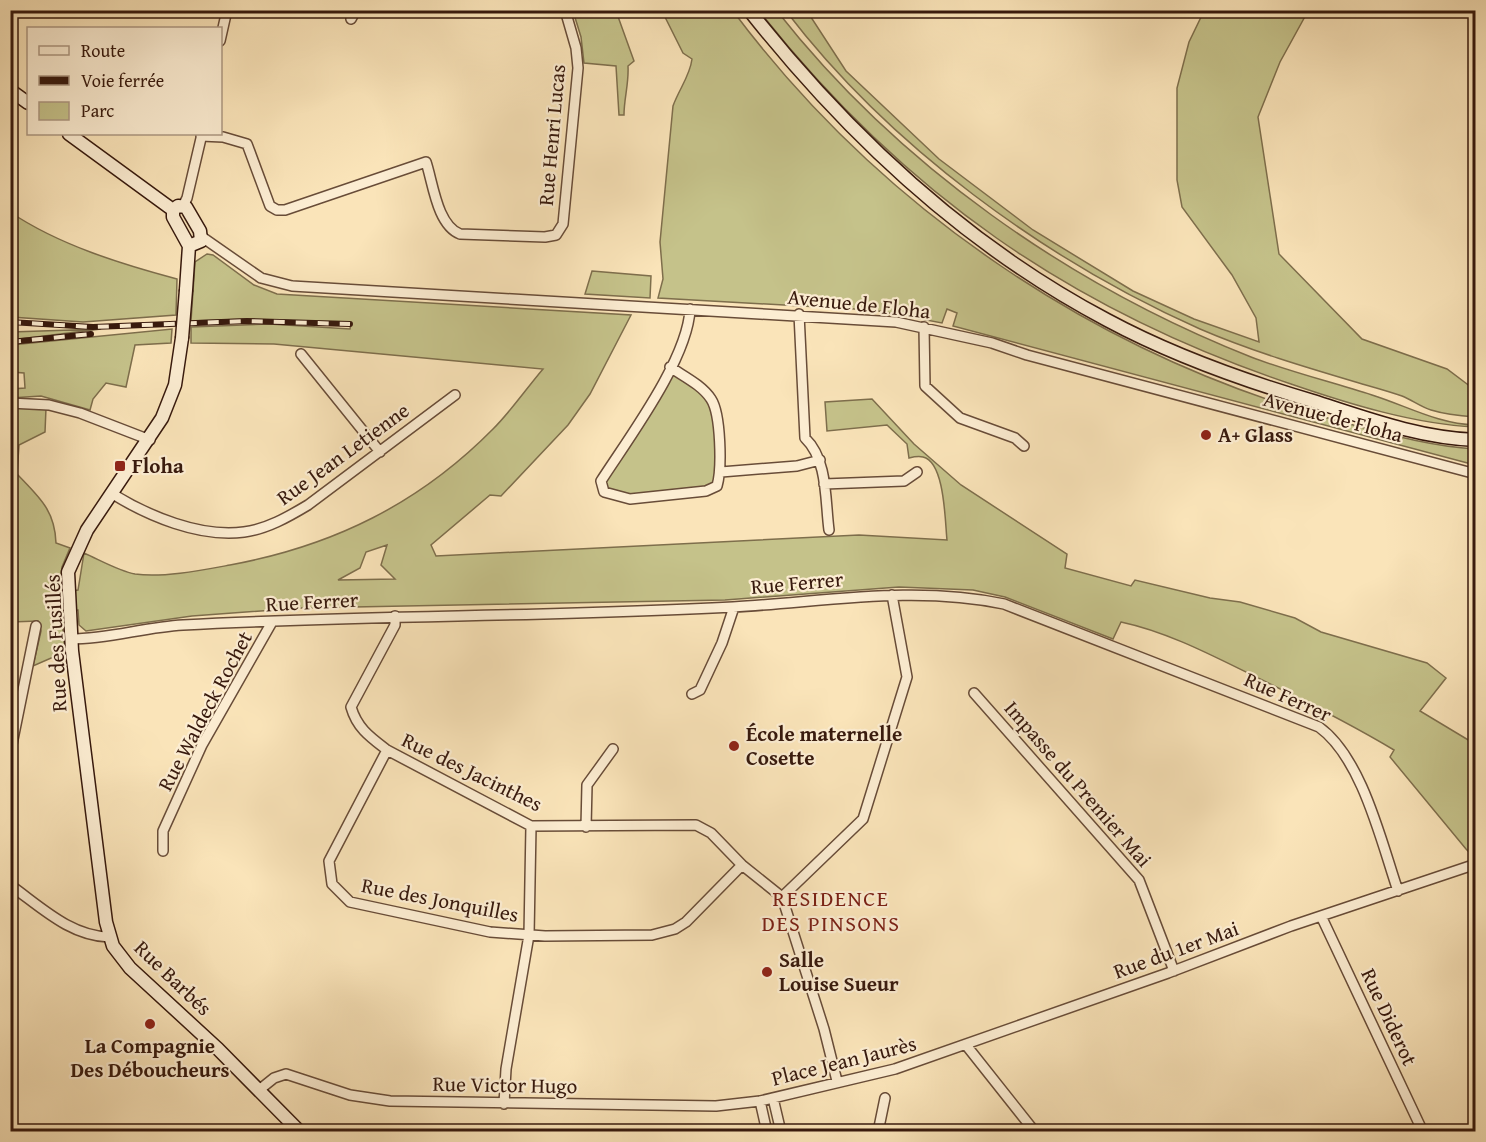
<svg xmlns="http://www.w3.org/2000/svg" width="1486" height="1142" viewBox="0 0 1486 1142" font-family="'Gentium Book Plus',serif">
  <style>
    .green { fill: #c5c28a; stroke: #7e6e4c; stroke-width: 1.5; fill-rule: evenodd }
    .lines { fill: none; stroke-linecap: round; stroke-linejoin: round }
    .street-casing { stroke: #684c38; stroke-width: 12 }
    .secondary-casing { stroke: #37190d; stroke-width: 15 }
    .street { stroke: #fcedd2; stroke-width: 9 }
    .secondary { stroke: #fcedd2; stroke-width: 12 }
    .rail-casing { stroke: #37190d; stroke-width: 6 }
    .rail { stroke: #fcedd2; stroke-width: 4; stroke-dasharray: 11; stroke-linecap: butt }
    .secondary-bridge-casing { stroke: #37190d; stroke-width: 15; stroke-linecap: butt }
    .secondary-bridge { stroke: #fcedd2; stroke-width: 12 }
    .poi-dot { fill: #8f2418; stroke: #fcedd2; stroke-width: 2 }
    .labels { text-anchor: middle; stroke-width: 4.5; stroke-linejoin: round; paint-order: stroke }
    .street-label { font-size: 21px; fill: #37190d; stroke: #fcedd2 }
    .poi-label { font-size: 21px; font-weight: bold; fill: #37190d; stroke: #fcedd2; text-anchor: start }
    .neighbourhood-label { font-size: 22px; letter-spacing: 1.5px; fill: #7a1f14; stroke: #fcedd2 }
  </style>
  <rect width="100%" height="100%" fill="#fae4b9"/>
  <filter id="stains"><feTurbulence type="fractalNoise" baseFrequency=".00333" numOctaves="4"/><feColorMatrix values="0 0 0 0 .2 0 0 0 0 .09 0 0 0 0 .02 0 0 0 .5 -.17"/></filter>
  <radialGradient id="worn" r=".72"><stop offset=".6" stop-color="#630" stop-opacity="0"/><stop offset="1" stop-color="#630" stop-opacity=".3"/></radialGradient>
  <!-- green -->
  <path class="green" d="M 573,11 L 616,11 L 634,61 L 628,66 C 629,84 624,98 624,115 L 619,115 L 616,66 L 584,63 L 581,37 Z
    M 662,11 L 733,11 C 882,210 1098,356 1338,421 C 1384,433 1428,446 1475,449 L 1475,465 L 953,326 L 957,313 L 947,309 L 942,323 L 873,310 L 658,298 L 663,279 L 660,242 L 673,106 C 679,89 690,76 692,59 L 683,53 Z
    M 759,11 L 777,11 C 898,165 1069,285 1251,357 C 1290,372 1332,382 1372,395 C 1407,406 1438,424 1475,425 L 1475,427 C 1414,424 1349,404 1291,384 C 1071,310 903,193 759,11 Z
    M 786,11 L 807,11 L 846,71 L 939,159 L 1033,230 L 1133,291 L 1194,319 L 1259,342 L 1256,318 L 1232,275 L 1182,207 L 1177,180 L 1177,88 L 1189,42 L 1204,11 L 1308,11 L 1280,62 L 1258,117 L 1279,254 L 1362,339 L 1447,369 L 1475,390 L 1475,417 C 1461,416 1444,414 1431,410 C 1421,407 1412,400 1402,396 C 1388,391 1373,387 1359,383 C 1305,367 1251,351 1200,329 C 1045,260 889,146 786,11 Z
    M 10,212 C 59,245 121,264 177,279 L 176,315 L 83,322 L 11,317 Z
    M 207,254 L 213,255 L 254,285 L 277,294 L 631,315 L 590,394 L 568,425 L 501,496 L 490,495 L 431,545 L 436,556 L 859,535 L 947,540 C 945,522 945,462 923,457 C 919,456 913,457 909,458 L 907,444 L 887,425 L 827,431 L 825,402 L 872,399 L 914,444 L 961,485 L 1067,554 L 1065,568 L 1131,586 L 1135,580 L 1210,598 L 1240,602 L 1295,618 L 1321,632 L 1427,663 L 1446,678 L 1420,711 L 1475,744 L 1475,852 L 1471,854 L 1466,849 L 1390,757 L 1394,750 C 1349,723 1303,700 1256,677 C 1213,656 1168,632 1121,622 L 1113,639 L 1005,597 L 973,590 L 899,587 L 725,600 L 301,608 L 192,616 L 86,631 L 79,625 L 78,610 L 61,611 L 65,652 L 33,666 L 41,631 L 38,621 L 11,622 L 10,406 L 46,408 L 45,432 L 19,445 L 17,474 C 39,497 55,510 56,543 L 70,548 L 62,567 L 60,592 L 78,590 L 84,553 C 100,560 119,571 135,574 C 163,578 203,570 230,565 C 333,546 419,504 493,429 C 511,411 526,389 543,369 L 274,344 L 191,343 L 191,327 L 269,324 L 350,329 L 351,323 L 249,319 L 191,321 L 195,262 ZM 387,545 L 381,565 L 395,579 L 338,580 L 360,568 L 366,552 Z
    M 592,271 L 651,276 L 650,298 L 585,294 Z
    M 101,329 L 11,340 L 11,332 Z
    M 172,329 L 171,343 L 135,345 L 126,387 L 106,383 L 93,399 L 90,410 L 41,396 L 11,398 L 11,389 L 25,388 L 24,373 L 11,372 L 11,345 Z
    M 670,367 L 704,392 L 715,408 L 717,486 L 614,496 L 601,481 Z"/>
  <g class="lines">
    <defs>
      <path id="street" d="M 351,19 L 356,10
        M 220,41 L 227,10
        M 201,136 L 223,137 L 247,144 L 270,206 L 277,210 L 285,210 L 426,162 C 433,183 437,225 460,234 L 545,237 L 556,235 L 563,224 L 578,68 L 576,48 L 565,10
        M 183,206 L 187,198 L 202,134
        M 202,237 L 261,278 L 292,286 L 896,322 L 992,343 L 1027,355 L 1476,474
        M 799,314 L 805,438 C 828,460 825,500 829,530
        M 924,327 L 925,386 L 960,418 L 1015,438 L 1024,446
        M 301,354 L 380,452
        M 670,367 C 683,376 702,385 711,399 C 721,414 722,469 717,486 L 706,491 L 630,499 L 604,492 L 601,481 C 628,439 688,359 690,309
        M 10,403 L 49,405 L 80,413 L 150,440
        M 721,472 L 797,466 L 820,460
        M 824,484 L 904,481 L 917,472
        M 111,493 C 148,516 200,538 244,532 C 267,529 288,517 308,505 L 455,395
        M 395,616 L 395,625 L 351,707 C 357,728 370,737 387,750 L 531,826 L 696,825 L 711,833 L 742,865 L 782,897
        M 71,639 C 109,639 145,627 183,625 C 366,615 550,617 733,607 C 824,602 914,585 1004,604 L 1319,727 C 1362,758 1381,841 1398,891
        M 974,693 L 1139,880 L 1174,971
        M 692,694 L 700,690 L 722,643 L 734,607
        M 387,750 L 329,861 L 332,884 L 350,902 L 490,932 L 545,936 L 652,935 L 675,929 L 686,922 L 742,865
        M 10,754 L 36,626
        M 586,827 L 587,785 L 613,749
        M 163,851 L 163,831 L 202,745 L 272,622
        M 10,885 C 41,907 70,936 109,937
        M 1322,918 L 1423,1132
        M 966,1045 L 1035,1132
        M 837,1081 L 824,1029 L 782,897 L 863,819 L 907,677 L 892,595
        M 259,1090 L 274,1078 L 286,1074 L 350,1095 L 390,1101 L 716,1106 L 760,1101 L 895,1069 L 1168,973 L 1291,926 L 1476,864
        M 773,1098 L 781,1132
        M 760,1101 L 767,1132
        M 504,1104 L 506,1069 L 529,935 L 531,826
        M 878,1132 L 885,1098"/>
      <path id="secondary" d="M 749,10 C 847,134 967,246 1107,320 C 1172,355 1242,380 1313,401 C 1366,418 1419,438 1476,440
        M 10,90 L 28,103
        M 69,134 L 173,210
        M 173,210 L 178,206 L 186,207 L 200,231 L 201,241 L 189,246
        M 173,210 L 173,217 L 189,246
        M 186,290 L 189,246
        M 182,338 L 175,385 L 162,418 L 87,530 L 68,572 L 72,651 L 106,922 L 113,946 L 130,968 L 218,1049 L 300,1132"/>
    </defs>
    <!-- street casing -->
    <use href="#street" class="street-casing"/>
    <!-- secondary casing -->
    <use href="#secondary" class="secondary-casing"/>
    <!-- street -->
    <use href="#street" class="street"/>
    <!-- secondary -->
    <use href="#secondary" class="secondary"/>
    <defs>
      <path id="rail" d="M 10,322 L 93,327 L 247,321 L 350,324
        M 10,342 L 91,334"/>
    </defs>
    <!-- rail casing -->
    <use href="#rail" class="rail-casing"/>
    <!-- rail -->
    <use href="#rail" class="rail"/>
    <defs>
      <path id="secondary-bridge" d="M 182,338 L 186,290"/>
    </defs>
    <!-- secondary-bridge casing -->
    <use href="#secondary-bridge" class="secondary-bridge-casing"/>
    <!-- secondary-bridge -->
    <use href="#secondary-bridge" class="secondary-bridge"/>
  </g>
  <!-- markers -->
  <g class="poi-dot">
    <circle cx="1206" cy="435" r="6"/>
    <rect x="114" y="460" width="12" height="12" rx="3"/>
    <circle cx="734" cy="746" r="6"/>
    <circle cx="767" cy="972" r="6"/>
    <circle cx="150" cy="1024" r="6"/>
  </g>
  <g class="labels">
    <!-- street labels -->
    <g class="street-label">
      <text transform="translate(552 135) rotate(-85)" y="7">Rue Henri Lucas</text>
      <text transform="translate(859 304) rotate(6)" y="7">Avenue de Floha</text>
      <text transform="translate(1333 417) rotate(15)" y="7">Avenue de Floha</text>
      <text transform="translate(343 454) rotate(-36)" y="7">Rue Jean Letienne</text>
      <text transform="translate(797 583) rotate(-5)" y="7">Rue Ferrer</text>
      <text transform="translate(312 602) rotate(-3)" y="7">Rue Ferrer</text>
      <text transform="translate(56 643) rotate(-93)" y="7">Rue des Fusillés</text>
      <text transform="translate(1288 697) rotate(24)" y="7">Rue Ferrer</text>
      <text transform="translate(205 711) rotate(-62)" y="7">Rue Waldeck Rochet</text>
      <text transform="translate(472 772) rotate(26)" y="7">Rue des Jacinthes</text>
      <text transform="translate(1078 784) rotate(49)" y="7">Impasse du Premier Mai</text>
      <text transform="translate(440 900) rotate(11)" y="7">Rue des Jonquilles</text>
      <text transform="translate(1176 950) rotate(-20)" y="7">Rue du 1er Mai</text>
      <text transform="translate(173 978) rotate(44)" y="7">Rue Barbés</text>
      <text transform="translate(1389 1017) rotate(65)" y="7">Rue Diderot</text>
      <text transform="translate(844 1061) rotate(-14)" y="7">Place Jean Jaurès</text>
      <text transform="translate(505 1085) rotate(1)" y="7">Rue Victor Hugo</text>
    </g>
    <!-- poi labels -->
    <g class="poi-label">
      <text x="1218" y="442">A+ Glass</text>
      <text x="132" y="473">Floha</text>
      <text x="746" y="741">École maternelle<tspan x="746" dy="24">Cosette</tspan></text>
      <text x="779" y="967">Salle<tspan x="779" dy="24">Louise Sueur</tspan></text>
      <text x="150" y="1053" text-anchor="middle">La Compagnie<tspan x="150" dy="24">Des Déboucheurs</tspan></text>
    </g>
    <!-- neighbourhood labels -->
    <g class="neighbourhood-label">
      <text x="831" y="906">RESIDENCE<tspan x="831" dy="25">DES PINSONS</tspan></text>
    </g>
  </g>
  <!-- margin -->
  <rect width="1486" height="1142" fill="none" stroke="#fae4b9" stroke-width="36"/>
  <rect x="12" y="12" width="1462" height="1118" fill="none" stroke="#37190d" stroke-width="3"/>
  <rect x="18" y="18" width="1450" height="1106" fill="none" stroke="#37190d" stroke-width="1.5"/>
  <!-- legend -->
  <rect x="27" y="27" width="195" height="108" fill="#fcedd2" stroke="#ad9883" stroke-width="1.5"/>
  <rect x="39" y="46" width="30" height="9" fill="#fcedd2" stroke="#ad9883" stroke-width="1.5"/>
  <text x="81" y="57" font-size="18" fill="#37190d">Route</text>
  <rect x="39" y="76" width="30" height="9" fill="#37190d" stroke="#ad9883" stroke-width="1.5"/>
  <text x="81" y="87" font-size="18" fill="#37190d">Voie ferrée</text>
  <rect x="39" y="102" width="30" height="18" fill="#c5c28a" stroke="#ad9883" stroke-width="1.5"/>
  <text x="81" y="117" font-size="18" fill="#37190d">Parc</text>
  <rect width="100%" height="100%" filter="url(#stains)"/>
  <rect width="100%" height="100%" fill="url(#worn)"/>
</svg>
